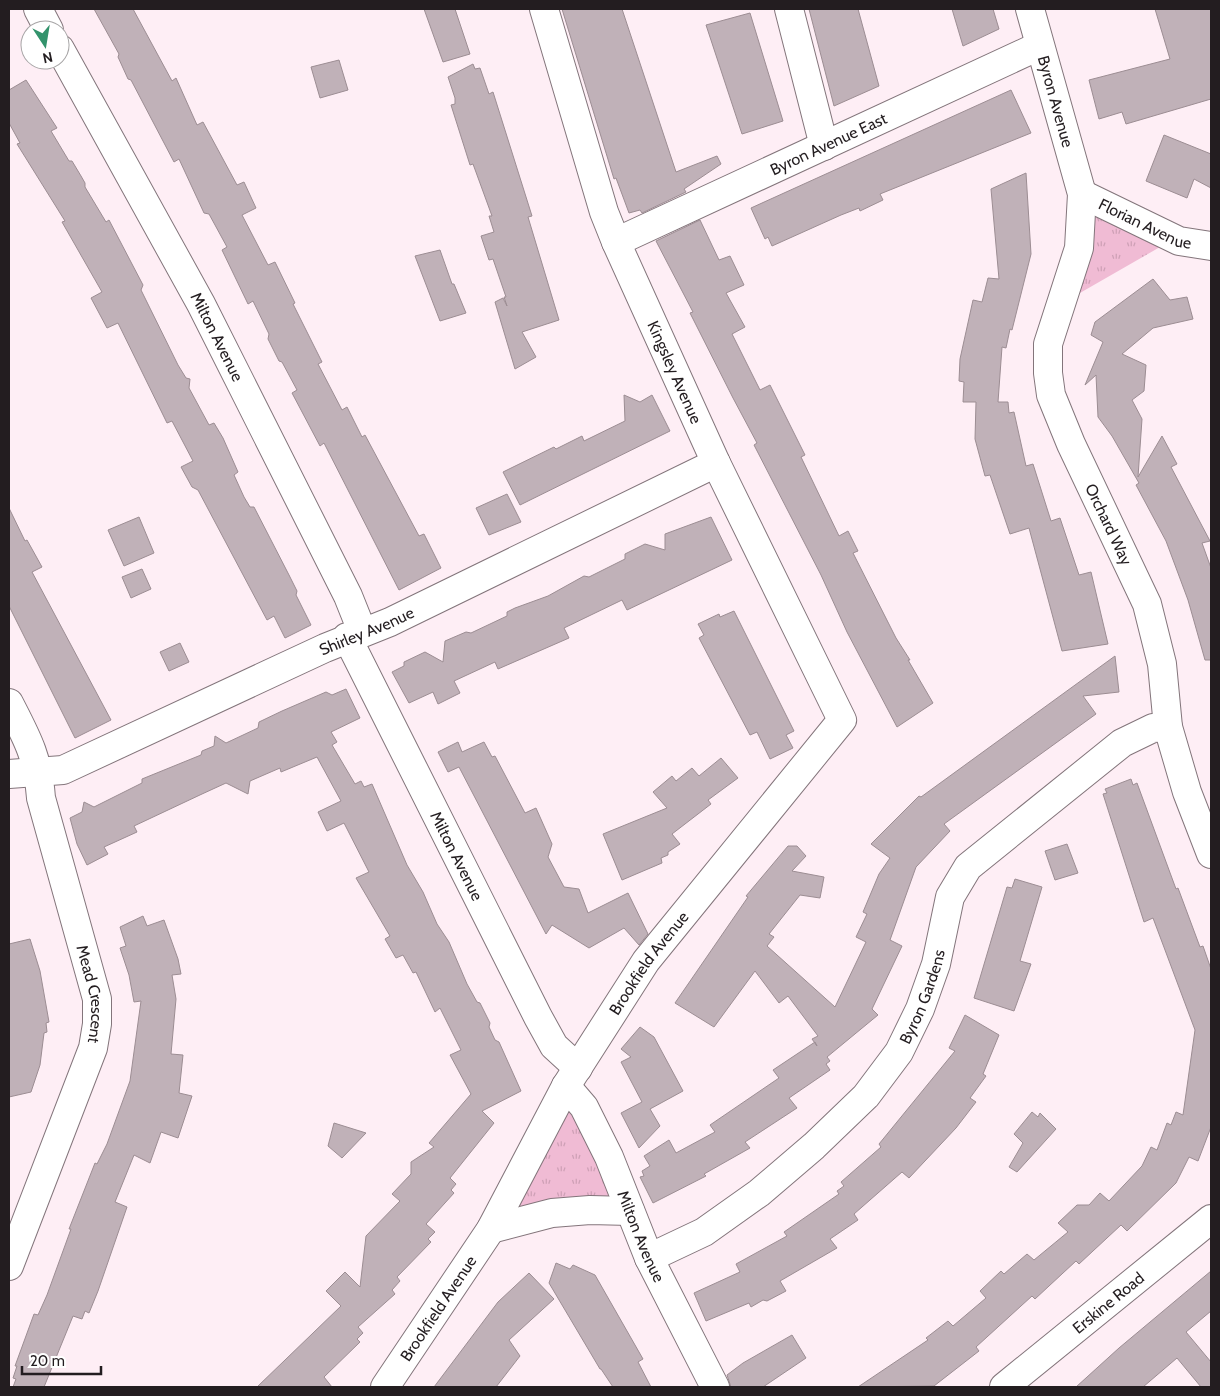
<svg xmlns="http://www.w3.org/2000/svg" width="1220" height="1396" viewBox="0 0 1220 1396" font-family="Cabin,sans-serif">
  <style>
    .grass { fill: url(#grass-tufts) }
    .building { fill: #c0b1b8; stroke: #9c8d93 }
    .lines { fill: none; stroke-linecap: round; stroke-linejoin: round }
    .minor-casing { stroke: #83757b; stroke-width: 30 }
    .minor { stroke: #fff; stroke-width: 28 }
    .labels { text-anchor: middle; stroke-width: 4; stroke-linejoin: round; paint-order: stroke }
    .street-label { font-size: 16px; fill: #231d20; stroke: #fff }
  </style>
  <defs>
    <pattern id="grass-tufts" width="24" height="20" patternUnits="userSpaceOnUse" patternTransform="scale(1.25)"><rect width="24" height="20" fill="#f0bbd4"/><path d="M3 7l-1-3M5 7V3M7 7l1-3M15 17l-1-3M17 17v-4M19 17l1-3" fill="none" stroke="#cea0b6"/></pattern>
  </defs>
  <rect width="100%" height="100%" fill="#feeef5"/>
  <!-- grass -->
  <path class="grass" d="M 1087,203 L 1167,243 L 1066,301 Z
    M 567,1094 L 624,1208 L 502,1221 Z"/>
  <!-- building -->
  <path class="building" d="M 94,9 L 133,9 L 172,81 L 176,78 L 197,125 L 203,122 L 237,185 L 244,182 L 256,208 L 242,215 L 268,265 L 275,262 L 295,303 L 293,304 L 322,362 L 318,364 L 342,410 L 347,407 L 362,437 L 365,435 L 419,536 L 424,534 L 441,568 L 399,590 L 324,443 L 320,446 L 301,410 L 292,393 L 297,390 L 282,362 L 279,361 L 268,339 L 269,334 L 253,301 L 248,304 L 222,250 L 227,247 L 209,214 L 204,213 L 179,159 L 174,162 L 131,80 L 128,79 L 118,57 L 119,54 Z
    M 424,9 L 455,9 L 470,54 L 443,62 Z
    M 562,9 L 622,9 L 676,172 L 717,156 L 721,164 L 684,189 L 686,192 L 642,213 L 640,210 L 629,213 L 616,178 L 614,179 Z
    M 809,9 L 858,9 L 879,86 L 834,106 Z
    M 952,9 L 993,9 L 999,29 L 963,46 Z
    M 1155,9 L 1211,9 L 1211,99 L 1126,124 L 1122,112 L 1099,119 L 1089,80 L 1170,59 Z
    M 750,13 L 783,121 L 742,134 L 706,25 Z
    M 339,60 L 348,90 L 320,98 L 311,67 Z
    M 473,64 L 475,69 L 480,68 L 489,94 L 493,92 L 532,216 L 528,217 L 559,320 L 522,332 L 536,357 L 515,369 L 495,302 L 503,298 L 507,306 L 504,297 L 506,297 L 493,259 L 489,260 L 481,236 L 494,232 L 489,216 L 492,216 L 473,164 L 470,165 L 451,105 L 455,104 L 455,98 L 448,77 Z
    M 26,80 L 57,128 L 51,131 L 69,161 L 72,161 L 81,176 L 85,183 L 85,187 L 106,222 L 109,220 L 143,285 L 141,290 L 178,365 L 186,378 L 190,379 L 189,388 L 209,425 L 214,423 L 223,438 L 238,472 L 234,475 L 244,497 L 250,507 L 254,507 L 289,575 L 297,591 L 296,595 L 311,625 L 285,638 L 274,616 L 267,620 L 198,490 L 192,487 L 181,467 L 193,461 L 172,421 L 167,423 L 118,323 L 107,328 L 91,298 L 102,292 L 62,222 L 65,221 L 17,144 L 20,143 L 9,123 L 9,90 Z
    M 1011,90 L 1031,133 L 880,194 L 883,200 L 860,211 L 859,208 L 841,215 L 772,246 L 768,237 L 765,239 L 751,208 Z
    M 1164,135 L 1211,154 L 1211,188 L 1194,179 L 1187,198 L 1146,181 Z
    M 1026,173 L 1031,254 L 1012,330 L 1010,329 L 1006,348 L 1002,347 L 998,402 L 1008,402 L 1009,413 L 1014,412 L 1026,466 L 1033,464 L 1051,521 L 1060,518 L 1079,575 L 1091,572 L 1108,644 L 1062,651 L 1029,528 L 1010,534 L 990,475 L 985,476 L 975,439 L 976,402 L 963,402 L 964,382 L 959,381 L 960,359 L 973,300 L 982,302 L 988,278 L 999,279 L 991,189 Z
    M 700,220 L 719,260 L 730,256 L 744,285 L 726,293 L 745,327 L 732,334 L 760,390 L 770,385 L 805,455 L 801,457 L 839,536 L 848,531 L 858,551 L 853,553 L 896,638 L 910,660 L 908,660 L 933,703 L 897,727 L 847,632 L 821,575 L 754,445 L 757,443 L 733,398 L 690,313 L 693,312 L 656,241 Z
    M 440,250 L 452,284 L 454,284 L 466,313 L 440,321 L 415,256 Z
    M 1153,279 L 1170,300 L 1187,297 L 1193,319 L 1153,328 L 1122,354 L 1146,365 L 1144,391 L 1132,400 L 1142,419 L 1138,477 L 1162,436 L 1177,464 L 1171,467 L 1210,541 L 1202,543 L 1211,568 L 1211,660 L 1205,660 L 1188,600 L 1166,541 L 1136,485 L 1139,483 L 1112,436 L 1098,417 L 1096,375 L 1085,385 L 1103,342 L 1091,335 L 1095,322 Z
    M 624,395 L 640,402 L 652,395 L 670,431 L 520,505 L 503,472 L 554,447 L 556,449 L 582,436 L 584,441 L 625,421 Z
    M 507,494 L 521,522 L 489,535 L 476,508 Z
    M 9,508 L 25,541 L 27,540 L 42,567 L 32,572 L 111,720 L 75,738 L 9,606 Z
    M 139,517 L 154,553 L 124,566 L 108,530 Z
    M 711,517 L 732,560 L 627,610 L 622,600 L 564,628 L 569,638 L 498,669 L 495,662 L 454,681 L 460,693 L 438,704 L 433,692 L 409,703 L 392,672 L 404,666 L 404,662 L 425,652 L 443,662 L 445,641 L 466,632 L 471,633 L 507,616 L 507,612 L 515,608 L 548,596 L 584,576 L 589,577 L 625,559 L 625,554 L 645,544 L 665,550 L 665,534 Z
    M 142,569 L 151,589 L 131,598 L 122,577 Z
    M 734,611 L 794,731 L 786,735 L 793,748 L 770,759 L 757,732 L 750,735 L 699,638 L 704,635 L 698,624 L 719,614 L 720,617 Z
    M 180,643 L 189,662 L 169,671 L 160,652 Z
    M 1115,656 L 1119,692 L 1083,696 L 1096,714 L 944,824 L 950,831 L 916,867 L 890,940 L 902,946 L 872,1009 L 878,1015 L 827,1057 L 830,1061 L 826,1064 L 830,1070 L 789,1098 L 797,1108 L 745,1142 L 750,1148 L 704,1174 L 706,1176 L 653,1203 L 640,1177 L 644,1176 L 642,1171 L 650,1166 L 644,1156 L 669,1140 L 676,1153 L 715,1132 L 710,1125 L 779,1078 L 773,1070 L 815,1042 L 817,1046 L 812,1039 L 818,1036 L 788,996 L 779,1003 L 755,971 L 714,1027 L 675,1003 L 748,897 L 746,896 L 788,846 L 797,846 L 806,856 L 792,871 L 824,877 L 820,898 L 800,895 L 769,934 L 774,937 L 767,946 L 835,1007 L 866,942 L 856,937 L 867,914 L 863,912 L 879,874 L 890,858 L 871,844 L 919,796 L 921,797 Z
    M 346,689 L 360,718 L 331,732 L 337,742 L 332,745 L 355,784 L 361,781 L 364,787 L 372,784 L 407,865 L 423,892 L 437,924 L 449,942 L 467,984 L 477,1002 L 480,1003 L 490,1023 L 489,1027 L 495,1040 L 499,1042 L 521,1091 L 482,1111 L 494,1123 L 450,1178 L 456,1184 L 451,1190 L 454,1193 L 426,1224 L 435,1232 L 428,1239 L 431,1242 L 397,1277 L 400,1281 L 392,1290 L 395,1294 L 358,1327 L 363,1333 L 357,1339 L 360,1342 L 324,1377 L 332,1387 L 257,1387 L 341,1306 L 326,1291 L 345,1272 L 360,1287 L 366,1236 L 400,1201 L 392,1194 L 411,1174 L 411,1162 L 434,1147 L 429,1143 L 471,1094 L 450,1055 L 461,1050 L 440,1008 L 435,1012 L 416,972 L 413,973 L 403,955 L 396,958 L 385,939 L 390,936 L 356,878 L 369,872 L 344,823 L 327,831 L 318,812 L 341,801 L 317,757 L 281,772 L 280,768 L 250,781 L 248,794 L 226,783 L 202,794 L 134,826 L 137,832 L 104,847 L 108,854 L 87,865 L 77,844 L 70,818 L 82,812 L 84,802 L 94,807 L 142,783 L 142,779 L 201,755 L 202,751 L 214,746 L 215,736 L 226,743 L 258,728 L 259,722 L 282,711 L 326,692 L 332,695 Z
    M 458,742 L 462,752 L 484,742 L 492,757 L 495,756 L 525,813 L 536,808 L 552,844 L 548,857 L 564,887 L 579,889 L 588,913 L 628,893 L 648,934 L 639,945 L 624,928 L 589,948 L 552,925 L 546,934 L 459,767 L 448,772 L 438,752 Z
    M 721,758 L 738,778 L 708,800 L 711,804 L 672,834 L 680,844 L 668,852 L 668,855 L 661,858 L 662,863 L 622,880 L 603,834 L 667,808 L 653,792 L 672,776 L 676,781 L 692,768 L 699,776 Z
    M 1131,779 L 1133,785 L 1137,783 L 1176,889 L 1178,888 L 1200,947 L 1203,946 L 1211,969 L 1211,1127 L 1198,1161 L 1189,1157 L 1176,1183 L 1127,1231 L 1121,1225 L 1079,1264 L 1076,1261 L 1035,1299 L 1032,1296 L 976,1347 L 979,1351 L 934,1386 L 858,1387 L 928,1340 L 926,1338 L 948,1321 L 953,1326 L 986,1298 L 980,1291 L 1001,1271 L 1004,1274 L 1027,1254 L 1034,1260 L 1068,1232 L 1058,1223 L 1077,1205 L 1089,1205 L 1100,1193 L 1109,1201 L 1142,1166 L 1151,1147 L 1157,1150 L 1167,1123 L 1171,1125 L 1176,1112 L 1183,1115 L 1195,1030 L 1153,918 L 1144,922 L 1103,794 L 1107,793 L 1105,789 Z
    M 1067,844 L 1078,873 L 1055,880 L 1045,851 Z
    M 1015,879 L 1042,887 L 1020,961 L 1031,964 L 1014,1011 L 974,998 L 1007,887 L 1012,888 Z
    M 143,916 L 147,926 L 164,920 L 178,959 L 181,974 L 172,975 L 176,999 L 171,1054 L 183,1055 L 179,1093 L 192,1096 L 178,1138 L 161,1132 L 150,1163 L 134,1155 L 115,1202 L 127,1207 L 98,1291 L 89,1313 L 85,1311 L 82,1319 L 73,1316 L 44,1387 L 13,1387 L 16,1379 L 13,1378 L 17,1366 L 15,1366 L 34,1314 L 38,1315 L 47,1295 L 71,1229 L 69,1229 L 95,1163 L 97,1164 L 107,1144 L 130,1081 L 141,1001 L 134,1002 L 129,975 L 120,948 L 126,946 L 120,927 Z
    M 30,939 L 40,971 L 49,1022 L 46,1023 L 47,1032 L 44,1033 L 40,1065 L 31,1092 L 9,1097 L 9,944 Z
    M 965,1015 L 999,1035 L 983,1074 L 986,1076 L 970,1098 L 976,1102 L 956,1128 L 909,1178 L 902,1172 L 854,1214 L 858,1220 L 830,1239 L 837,1248 L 780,1281 L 786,1291 L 767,1301 L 763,1300 L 751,1307 L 749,1303 L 706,1321 L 694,1293 L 740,1272 L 736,1264 L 787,1236 L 784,1232 L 839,1194 L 837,1191 L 844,1186 L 841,1182 L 881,1147 L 879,1144 L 955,1051 L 949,1048 Z
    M 640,1027 L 654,1037 L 683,1091 L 650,1109 L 660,1126 L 639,1148 L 621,1113 L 642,1102 L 621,1062 L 631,1057 L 621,1049 Z
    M 1032,1112 L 1038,1117 L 1040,1113 L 1056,1129 L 1017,1172 L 1009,1167 L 1023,1143 L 1014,1134 Z
    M 334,1123 L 366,1133 L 342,1158 L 328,1146 Z
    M 556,1263 L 570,1269 L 573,1265 L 595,1275 L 643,1359 L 638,1362 L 651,1387 L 613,1387 L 601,1369 L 600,1369 L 549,1283 Z
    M 1211,1271 L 1211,1311 L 1186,1332 L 1211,1362 L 1211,1387 L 1201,1387 L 1177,1358 L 1143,1387 L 1076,1387 L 1119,1348 Z
    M 529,1273 L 554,1299 L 509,1340 L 520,1356 L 496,1387 L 434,1387 L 498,1302 Z
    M 792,1335 L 806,1358 L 763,1387 L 731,1387 L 727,1375 L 743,1363 Z"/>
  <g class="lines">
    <defs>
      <g id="minor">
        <path d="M 38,9 L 49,30"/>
        <path d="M 789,9 L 824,146"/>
        <path id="s1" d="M 1030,9 L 1082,194 L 1079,248 L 1048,344 L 1048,373 L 1051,395 L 1071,444 L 1147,604 L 1162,664 L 1168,727 L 1187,792 L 1211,854"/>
        <path id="s2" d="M 60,49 L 201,304 L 348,596 L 362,631"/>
        <path id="s3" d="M 1082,194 L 1179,241 L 1211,246"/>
        <path id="s4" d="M 616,242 L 1039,46"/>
        <path id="s5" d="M 347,637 L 538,1017 L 554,1046 L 578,1068"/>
        <path id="s6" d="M 9,703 C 27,738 38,757 41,798 L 97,999 L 97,1024 L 93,1048 L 9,1266"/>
        <path id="s7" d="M 9,774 L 63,770 L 325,648 L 390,622 L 716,463"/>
        <path id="s8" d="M 566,1086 L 584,1107 L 609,1157 L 649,1258 L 715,1387"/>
        <path d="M 491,1229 L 552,1213 L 590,1210 L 630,1211"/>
        <path id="s9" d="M 649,1258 L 704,1232 L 759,1193 L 814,1146 L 866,1096 L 899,1052 L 920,1009 L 936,964 L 950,897 L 968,867 L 1122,743 L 1153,728 L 1168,727"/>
        <path id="s10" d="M 385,1387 L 491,1229 L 566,1086 L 646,961 L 842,720 L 716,463 L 616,242 L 604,212 L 544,9"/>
        <path id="s11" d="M 1004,1387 L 1211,1219"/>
      </g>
    </defs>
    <!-- minor casing -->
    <use href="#minor" class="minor-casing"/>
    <!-- minor -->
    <use href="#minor" class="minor"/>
  </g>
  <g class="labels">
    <!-- street labels -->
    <g class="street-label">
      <text dy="6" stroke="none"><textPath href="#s1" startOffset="96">Byron Avenue</textPath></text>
      <text dy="6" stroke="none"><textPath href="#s4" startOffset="234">Byron Avenue East</textPath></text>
      <text dy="6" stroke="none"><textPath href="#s3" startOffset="70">Florian Avenue</textPath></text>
      <text dy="6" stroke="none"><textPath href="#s2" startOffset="328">Milton Avenue</textPath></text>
      <text transform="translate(675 372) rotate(66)" y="6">Kingsley Avenue</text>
      <text dy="6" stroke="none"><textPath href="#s1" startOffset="540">Orchard Way</textPath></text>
      <text dy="6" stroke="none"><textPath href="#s7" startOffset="388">Shirley Avenue</textPath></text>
      <text dy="6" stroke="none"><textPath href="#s5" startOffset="245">Milton Avenue</textPath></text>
      <text dy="6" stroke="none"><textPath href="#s10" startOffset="500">Brookfield Avenue</textPath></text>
      <text dy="6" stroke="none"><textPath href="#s6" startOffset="304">Mead Crescent</textPath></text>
      <text dy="6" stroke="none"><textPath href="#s9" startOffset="388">Byron Gardens</textPath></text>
      <text dy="6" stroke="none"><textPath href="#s8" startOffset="169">Milton Avenue</textPath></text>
      <text dy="6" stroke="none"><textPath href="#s11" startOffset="134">Erskine Road</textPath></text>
      <text dy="6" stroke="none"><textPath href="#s10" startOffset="95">Brookfield Avenue</textPath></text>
    </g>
  </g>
  <!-- border -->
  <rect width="1220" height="1396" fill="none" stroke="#231d20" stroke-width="20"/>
  <!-- north arrow -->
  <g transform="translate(45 45) rotate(168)"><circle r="24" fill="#ffffff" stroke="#a7a5a6"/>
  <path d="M0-4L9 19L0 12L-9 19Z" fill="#33936c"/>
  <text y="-8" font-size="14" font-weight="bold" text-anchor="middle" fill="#231d20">N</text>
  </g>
  <!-- scale -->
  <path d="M22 1366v8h79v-8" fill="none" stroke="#231d20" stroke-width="2.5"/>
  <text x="30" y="1366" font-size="15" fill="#231d20" stroke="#ffffff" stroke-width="4" paint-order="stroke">20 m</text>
</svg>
